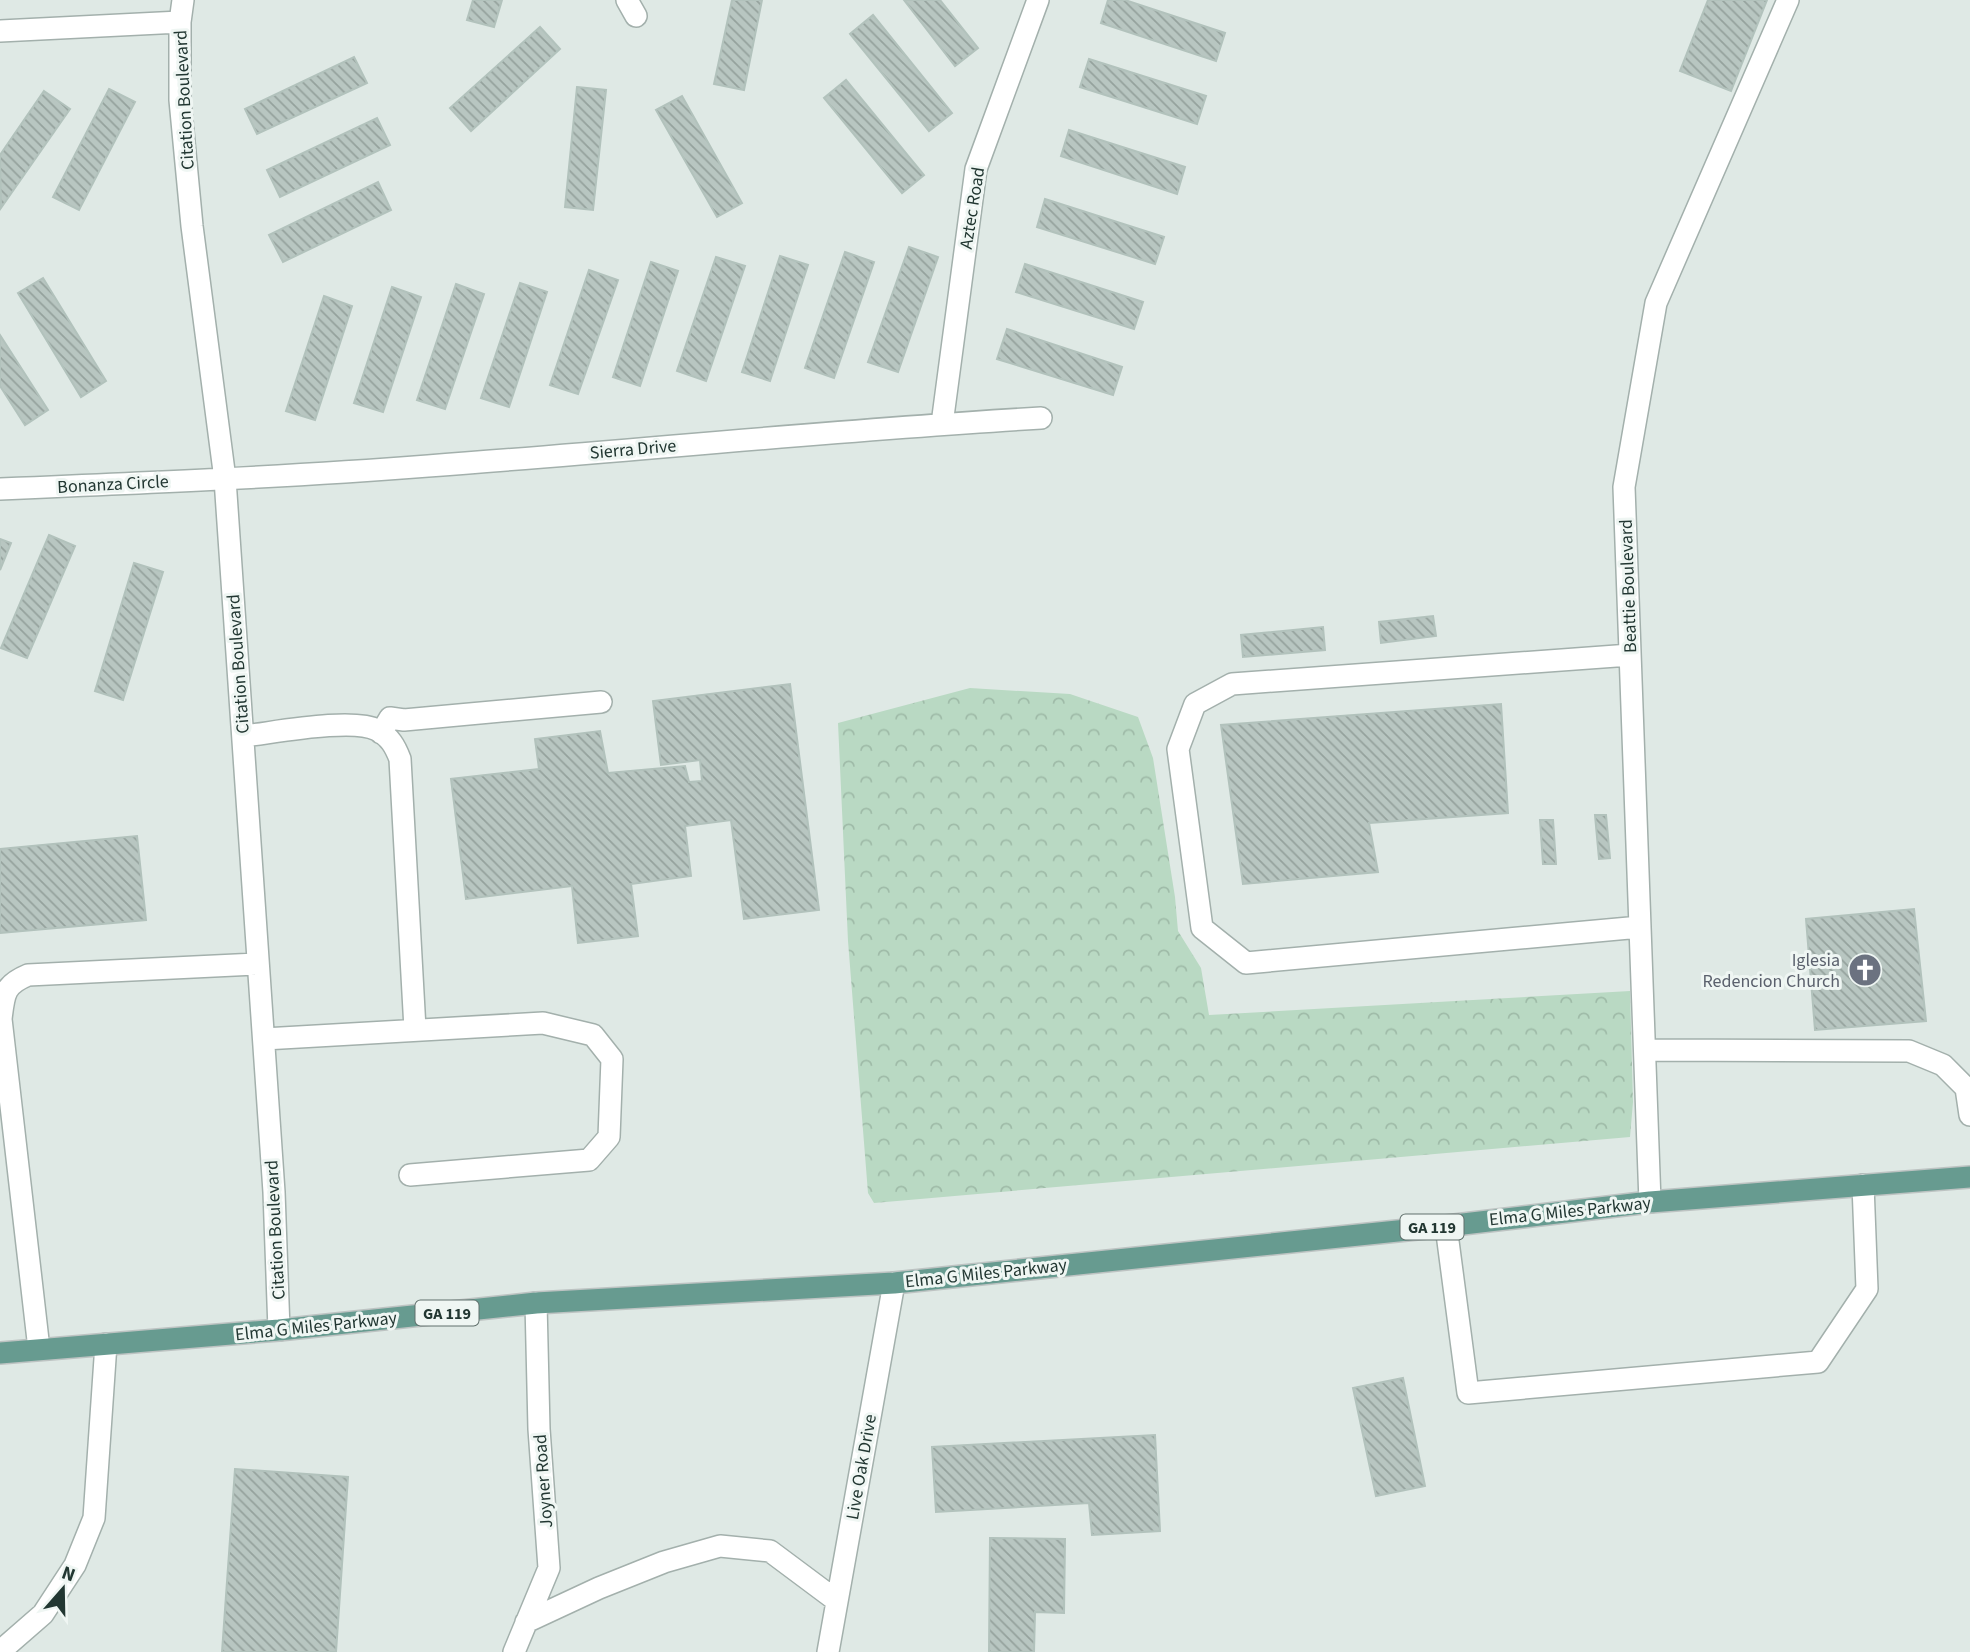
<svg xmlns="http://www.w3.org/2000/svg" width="1970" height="1652" viewBox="0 0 1970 1652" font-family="'Source Sans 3',sans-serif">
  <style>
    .park { fill: url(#park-crowns) }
    .building { fill: url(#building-back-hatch); stroke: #b2c2bc; stroke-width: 2 }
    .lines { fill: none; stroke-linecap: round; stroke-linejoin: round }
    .minor-casing { stroke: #a3b0ac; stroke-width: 24 }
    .major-casing { stroke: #bdc3c2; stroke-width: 24 }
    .minor { stroke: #fff; stroke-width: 21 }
    .major { stroke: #679b90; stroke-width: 21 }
    .labels { text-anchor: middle; stroke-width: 6; stroke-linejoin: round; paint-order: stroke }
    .shield { fill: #eff6f3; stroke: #60706c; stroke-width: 2 }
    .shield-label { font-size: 16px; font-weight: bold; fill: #223732 }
    .street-label { font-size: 18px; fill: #223732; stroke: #eff6f3 }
    .worship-label { font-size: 18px; fill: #5b616d; stroke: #eff6f3; text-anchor: end }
  </style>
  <defs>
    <pattern id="park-crowns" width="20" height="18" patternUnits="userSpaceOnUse" patternTransform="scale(1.75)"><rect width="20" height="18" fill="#b9d9c3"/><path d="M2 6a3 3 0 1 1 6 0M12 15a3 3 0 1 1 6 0" fill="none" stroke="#9fbba8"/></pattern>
    <pattern id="building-back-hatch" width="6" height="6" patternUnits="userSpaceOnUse" patternTransform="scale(1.75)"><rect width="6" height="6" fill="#b8c6c1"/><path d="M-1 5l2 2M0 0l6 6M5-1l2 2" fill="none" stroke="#95a29d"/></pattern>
  </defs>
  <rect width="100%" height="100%" fill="#dfe9e5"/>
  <!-- park -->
  <path class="park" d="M 970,688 L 1070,694 L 1138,717 L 1153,758 L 1175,897 L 1178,931 L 1201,968 L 1209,1015 L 1630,991 L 1633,1102 L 1630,1137 L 874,1203 L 868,1193 L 848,941 L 838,723 Z"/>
  <!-- building -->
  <path class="building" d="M 473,0 L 502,0 L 494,27 L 467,20 Z
    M 732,0 L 762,0 L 744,90 L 714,84 Z
    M 904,0 L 940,0 L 978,48 L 955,66 Z
    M 1108,0 L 1125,0 L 1225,33 L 1216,61 L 1101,23 Z
    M 1708,0 L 1767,0 L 1731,91 L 1680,71 Z
    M 873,15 L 952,113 L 929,131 L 850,34 Z
    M 540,27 L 560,49 L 471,131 L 450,108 Z
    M 354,57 L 367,83 L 257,134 L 245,109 Z
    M 1089,59 L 1206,96 L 1197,124 L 1080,87 Z
    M 846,80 L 924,175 L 902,193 L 824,98 Z
    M 577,87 L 606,90 L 593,210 L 565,207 Z
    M 109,89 L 135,102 L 79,210 L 53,197 Z
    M 44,91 L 70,109 L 1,208 L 0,155 Z
    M 682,96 L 742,203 L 717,217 L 656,110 Z
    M 377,118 L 390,145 L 280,197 L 267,170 Z
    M 1069,130 L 1185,167 L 1177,194 L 1061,156 Z
    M 378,182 L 391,210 L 283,262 L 269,235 Z
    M 1045,199 L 1164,237 L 1155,264 L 1037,227 Z
    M 909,247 L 938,257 L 898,372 L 868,362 Z
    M 845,252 L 874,262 L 834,378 L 805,368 Z
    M 780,256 L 808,265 L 770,381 L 742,372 Z
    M 716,257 L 745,266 L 706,381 L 677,371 Z
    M 651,262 L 678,271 L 640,386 L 613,377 Z
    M 1025,264 L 1143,302 L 1134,329 L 1016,292 Z
    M 589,270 L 618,280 L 578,394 L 550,385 Z
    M 43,278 L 106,381 L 81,397 L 18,293 Z
    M 520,283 L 547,292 L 509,407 L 481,398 Z
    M 456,284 L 484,294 L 445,409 L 417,400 Z
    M 392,287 L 421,297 L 383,412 L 354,403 Z
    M 324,296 L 352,306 L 315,420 L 286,411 Z
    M 1007,329 L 1122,367 L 1113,395 L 997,359 Z
    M 0,335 L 48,410 L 25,425 L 0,386 Z
    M 49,535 L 75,546 L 27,658 L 1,648 Z
    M 0,539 L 11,543 L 0,570 Z
    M 134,563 L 163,572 L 123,700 L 95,691 Z
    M 1433,616 L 1436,636 L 1381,643 L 1379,622 Z
    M 1323,627 L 1325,650 L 1243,657 L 1241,635 Z
    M 790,684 L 819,910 L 744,919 L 731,820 L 685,826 L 691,876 L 631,884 L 638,936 L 578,943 L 572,886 L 466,899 L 451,779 L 539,769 L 535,739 L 600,731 L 608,773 L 685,766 L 689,782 L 702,781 L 700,760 L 661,765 L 653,701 Z
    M 1501,704 L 1508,813 L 1369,823 L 1378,872 L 1243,884 L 1221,725 Z
    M 1595,815 L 1606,815 L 1610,858 L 1599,859 Z
    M 1540,820 L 1553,820 L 1556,864 L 1543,864 Z
    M 137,836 L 146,920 L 0,933 L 0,849 Z
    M 1914,909 L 1926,1021 L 1815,1030 L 1806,919 Z
    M 1403,1378 L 1425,1486 L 1376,1496 L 1353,1388 Z
    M 1155,1435 L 1160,1531 L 1092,1535 L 1089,1503 L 936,1512 L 932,1447 Z
    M 235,1469 L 348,1477 L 336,1652 L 222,1652 Z
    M 990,1538 L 1065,1539 L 1064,1613 L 1035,1612 L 1034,1652 L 989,1652 Z"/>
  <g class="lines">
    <defs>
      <path id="minor" d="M 183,0 L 180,22 L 180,100 L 192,226 L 225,479 L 274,1192 L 279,1330
        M 627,0 L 636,16
        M 0,31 L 180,22
        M 942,424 L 976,169 L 1038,0
        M 0,489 C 143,483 286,477 428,466 C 632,451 836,430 1041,418
        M 1630,655 L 1232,684 L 1195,704 L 1178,749 L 1202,928 L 1246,963 L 1640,927
        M 381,733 L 390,718 L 404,720 L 601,702
        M 243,736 C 272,733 353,717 377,730 C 390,737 395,746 400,759 L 415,1029
        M 264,1039 L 543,1023 L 593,1035 L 612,1059 L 609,1137 L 589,1160 L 410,1175
        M 1645,1050 L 1909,1051 L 1943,1065 L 1966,1088 L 1970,1115
        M 1650,1202 L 1624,487 L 1656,303 L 1788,0
        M 1446,1226 L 1468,1393 L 1818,1362 L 1867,1289 L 1863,1185
        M 39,1349 L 1,1019 C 4,994 4,985 28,975 L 258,964
        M 526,1622 L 599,1588 L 664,1562 L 720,1546 L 770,1551 L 837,1601
        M 0,1649 L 4,1648 L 43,1614 L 75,1565 L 94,1518 L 106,1344
        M 514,1652 L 549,1568 L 539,1429 L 536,1303
        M 828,1652 L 894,1283"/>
      <path id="major" d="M 0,1353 L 279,1330 L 536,1303 L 894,1283 L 1446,1226 L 1650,1202 L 1970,1177"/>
    </defs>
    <!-- minor casing -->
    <use href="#minor" class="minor-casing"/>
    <!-- major casing -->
    <use href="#major" class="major-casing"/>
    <!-- minor -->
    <use href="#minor" class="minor"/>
    <!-- major -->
    <use href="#major" class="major"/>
  </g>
  <!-- icons -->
  <defs>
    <symbol id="church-disc" viewBox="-11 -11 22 22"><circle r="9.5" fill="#6b7280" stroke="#eff6f3"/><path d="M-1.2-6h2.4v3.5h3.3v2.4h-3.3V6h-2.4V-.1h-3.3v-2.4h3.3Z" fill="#fff"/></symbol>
  </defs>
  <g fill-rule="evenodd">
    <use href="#church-disc" x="1846" y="951" width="38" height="38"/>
  </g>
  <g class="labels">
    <!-- shield labels -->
    <g class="shield">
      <rect x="1400.5" y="1214.5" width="63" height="25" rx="5"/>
      <rect x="415.5" y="1300.5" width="63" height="25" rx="5"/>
    </g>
    <g class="shield-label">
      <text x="1432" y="1233">GA 119</text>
      <text x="447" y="1319">GA 119</text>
    </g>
    <!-- street labels -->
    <g class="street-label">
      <text transform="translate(184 100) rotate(-93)" y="6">Citation Boulevard</text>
      <text transform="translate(972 208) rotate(-81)" y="6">Aztec Road</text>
      <text transform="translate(633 449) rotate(-5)" y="6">Sierra Drive</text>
      <text transform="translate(113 484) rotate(-3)" y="6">Bonanza Circle</text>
      <text transform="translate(1628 586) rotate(-92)" y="6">Beattie Boulevard</text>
      <text transform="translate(238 664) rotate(-94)" y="6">Citation Boulevard</text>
      <text transform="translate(1570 1211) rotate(-6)" y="6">Elma G Miles Parkway</text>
      <text transform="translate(275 1230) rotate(-93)" y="6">Citation Boulevard</text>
      <text transform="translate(986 1273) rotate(-6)" y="6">Elma G Miles Parkway</text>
      <text transform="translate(316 1326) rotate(-6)" y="6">Elma G Miles Parkway</text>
      <text transform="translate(861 1467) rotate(-80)" y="6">Live Oak Drive</text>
      <text transform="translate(543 1481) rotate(-94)" y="6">Joyner Road</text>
    </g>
    <!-- worship labels -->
    <g class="worship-label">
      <text x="1840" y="966">Iglesia<tspan x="1840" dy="21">Redencion Church</tspan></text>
    </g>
  </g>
  <!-- north arrow -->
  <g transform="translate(63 1589) rotate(20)" stroke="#eff6f3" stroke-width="5" paint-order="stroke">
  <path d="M0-5L12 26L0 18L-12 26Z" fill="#223732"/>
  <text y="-10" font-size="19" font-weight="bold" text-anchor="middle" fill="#223732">N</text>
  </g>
</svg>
